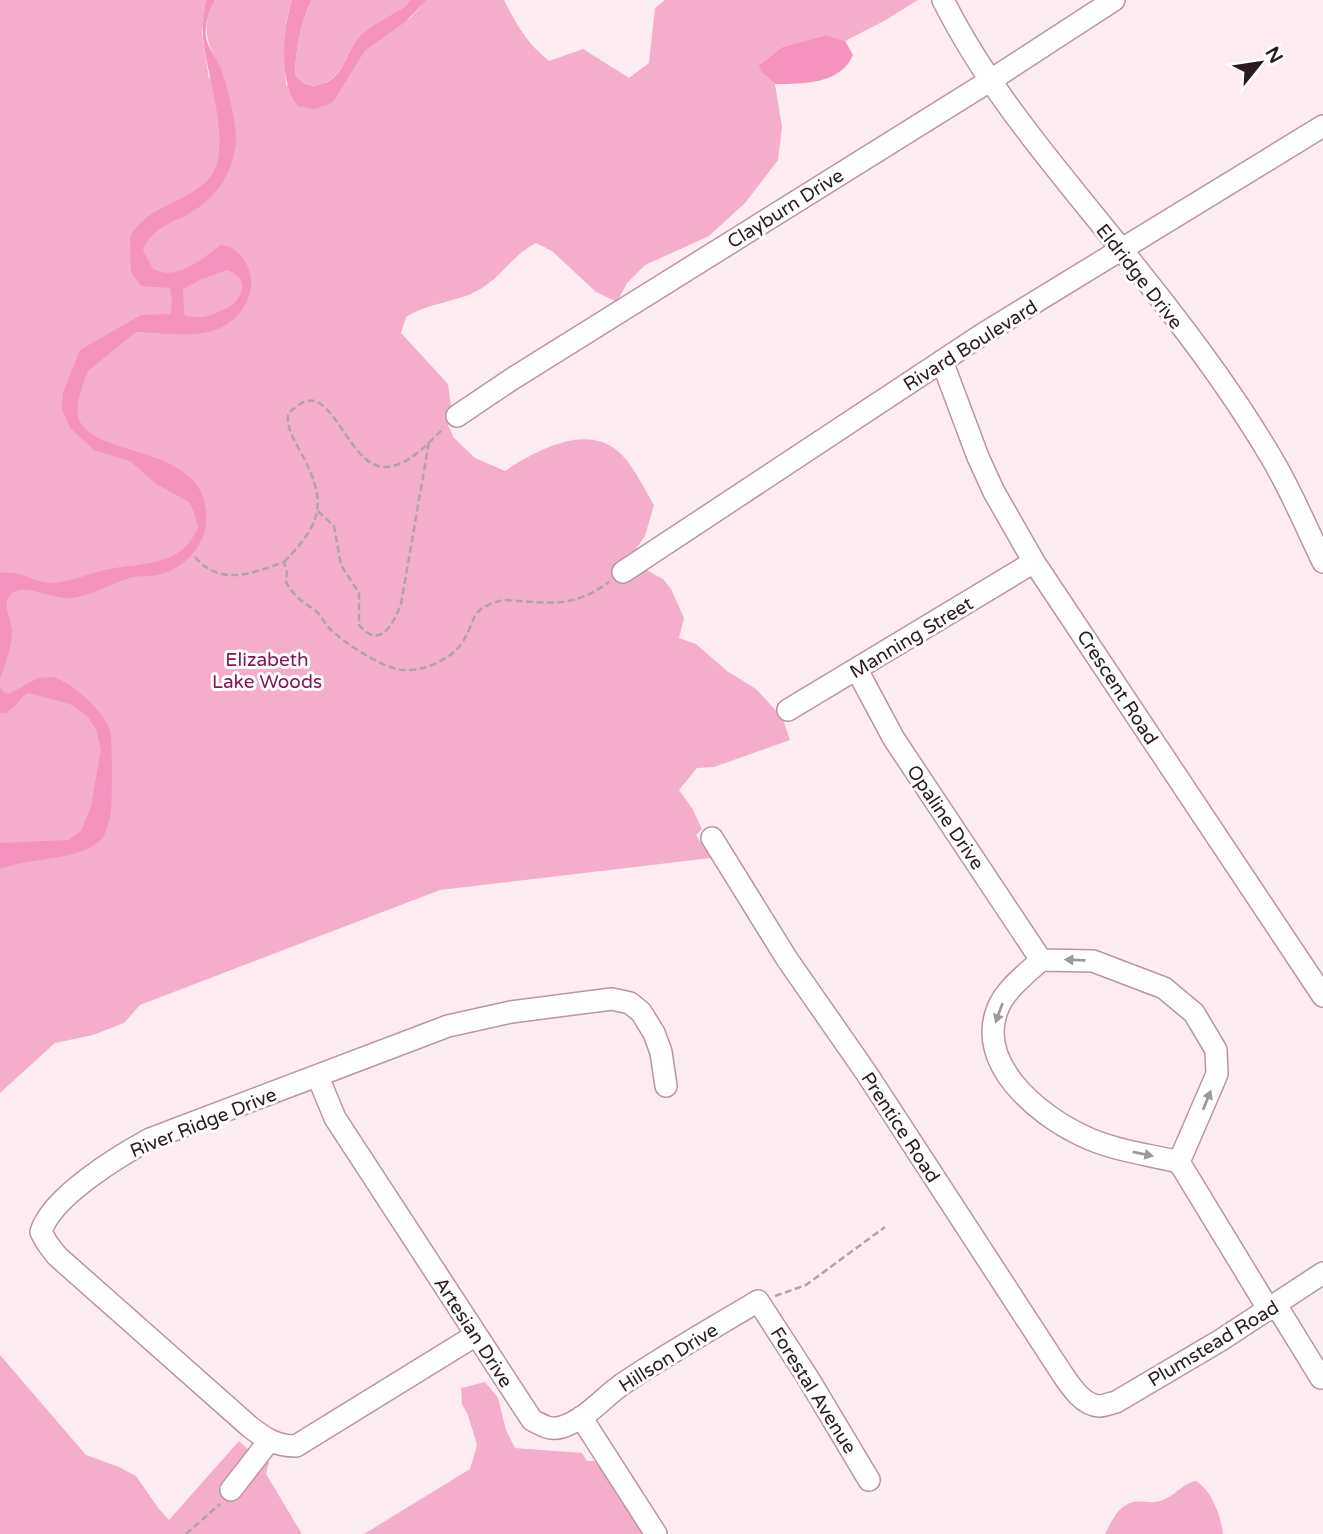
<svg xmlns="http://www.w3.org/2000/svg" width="1323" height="1534" viewBox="0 0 1323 1534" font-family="'Varela Round',sans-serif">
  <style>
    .green { fill: #f4aecc }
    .water { fill: #f393be; fill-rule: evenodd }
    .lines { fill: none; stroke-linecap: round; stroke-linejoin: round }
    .minor-casing { stroke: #ba95a4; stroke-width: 24 }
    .path { stroke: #b2a2a8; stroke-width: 2.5; stroke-dasharray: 7 3.5; stroke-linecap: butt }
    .minor { stroke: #fff; stroke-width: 21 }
    .oneway { fill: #9f989b }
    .labels { text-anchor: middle; stroke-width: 6; stroke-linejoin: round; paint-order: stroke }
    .street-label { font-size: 19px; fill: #291b21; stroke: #fff }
    .park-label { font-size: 19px; fill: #871756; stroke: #fff }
  </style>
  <rect width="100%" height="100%" fill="#fdecf2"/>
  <!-- green -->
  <path class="green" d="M 0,0 L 206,0 L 202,34 L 209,79 L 219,65 C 206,41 201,26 215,0 L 292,0 C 282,27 285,57 286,85 L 336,98 L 365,51 L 411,17 L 427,0 L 504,0 C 517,26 527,43 549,61 L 583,49 L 629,78 L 649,63 L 655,8 L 665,0 L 918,0 L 884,21 L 845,41 L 826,35 L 782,47 L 760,64 L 761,72 L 775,84 L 782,127 L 778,160 L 745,203 L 709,236 L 645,265 L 627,283 L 617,302 L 596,292 L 552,251 L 536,243 C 514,254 502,276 482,288 C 458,303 432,301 406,317 L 401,333 L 448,384 L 452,413 L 448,425 L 454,438 L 475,458 L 505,471 C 537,450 589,421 622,455 C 634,467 645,490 654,505 L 645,536 L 633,553 L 648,571 L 663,579 L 671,589 L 684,618 L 679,638 L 696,644 L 727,671 L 756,689 L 782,717 L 790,740 L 714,767 L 697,768 L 679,790 L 692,808 L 702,829 L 696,835 L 711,858 L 440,890 L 140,1005 L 124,1023 L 93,1035 L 55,1043 L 0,1093 Z
    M 312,0 L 410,0 L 406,6 C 392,15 372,24 360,36 C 344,53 345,79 318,85 C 308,86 300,82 295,74 C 296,49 300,22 312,0 Z
    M 0,1355 L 86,1455 L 119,1467 L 136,1476 L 159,1509 L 169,1520 L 239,1441 L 256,1457 L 269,1462 L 266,1474 L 302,1534 L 0,1534 Z
    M 485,1382 L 498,1398 L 506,1430 L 515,1448 L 582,1453 L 587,1461 L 594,1461 L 609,1477 L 645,1534 L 364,1534 L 470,1469 L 477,1445 L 468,1415 L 462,1404 L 461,1388 Z
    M 1196,1481 C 1212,1491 1221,1516 1223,1534 L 1105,1534 C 1111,1522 1119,1504 1134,1502 C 1147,1500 1151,1506 1167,1498 C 1177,1493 1184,1483 1196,1481 Z"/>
  <!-- water -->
  <path class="water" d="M 206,0 L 215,0 C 209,10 203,29 207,41 C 209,49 216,57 219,65 C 226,78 238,129 236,143 C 232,177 214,201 183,217 C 167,224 149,232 143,250 L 153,269 C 178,282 202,258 221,245 C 229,245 234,249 240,255 C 262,279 249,313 222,327 C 197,340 163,332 136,332 L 88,371 C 83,382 75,405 78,417 C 91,461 214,441 206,524 C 204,548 181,570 158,575 C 148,577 137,575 126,579 C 108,585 91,596 71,598 C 53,600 23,582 11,594 C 0,607 13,620 12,634 C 11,649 5,665 0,679 L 0,573 C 23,570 35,584 52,583 C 71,582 87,574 105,570 C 141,562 182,568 198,527 L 194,512 L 189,502 L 155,483 L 130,461 L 94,450 L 70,428 L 62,409 L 63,393 L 80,350 L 141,315 L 171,314 L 172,299 L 170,288 L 141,286 L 131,272 L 130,237 C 147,204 191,203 211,176 C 233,147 206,72 203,38 C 202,25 204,13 206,0 ZM 227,270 C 245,276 247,291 233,304 C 228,309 216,313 208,316 C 201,318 193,317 186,316 L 184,313 L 183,289 L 202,279 Z
    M 292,0 L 312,0 C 300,22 296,49 295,74 C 300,82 308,87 318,85 C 345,80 344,53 360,36 C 372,24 392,15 406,6 L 410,0 L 427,0 L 405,22 L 365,51 L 336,98 L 331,103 L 315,109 L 298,106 C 278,84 283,26 292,0 Z
    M 826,35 L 845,41 L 853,55 C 841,84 803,84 775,84 L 761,72 L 759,65 L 782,47 Z
    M 54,677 C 73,684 100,708 109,727 C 113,733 112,801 111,812 C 109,822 106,836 99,842 C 71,862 31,857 0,869 L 0,843 L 68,840 L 81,831 L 91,807 L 101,749 L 96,729 L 87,716 L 70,704 L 29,693 L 23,696 L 13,708 L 6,713 L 0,713 L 0,687 L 5,693 L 9,694 L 38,678 Z"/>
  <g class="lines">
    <defs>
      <path id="minor" d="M 943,0 C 989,92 1058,170 1122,250 C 1175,316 1228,384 1271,457 C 1291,490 1306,527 1323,562
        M 942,361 L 978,457 L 994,492 L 1034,562 L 1323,996
        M 457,416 L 512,379 L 991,80 L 1114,0
        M 623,572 L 983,334 L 1323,126
        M 857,670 L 894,739 L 1041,960
        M 788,710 L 1034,562
        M 712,838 L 787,959 L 867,1074 L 1061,1372 C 1070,1385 1082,1405 1099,1406 C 1104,1406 1111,1403 1116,1402 L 1221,1340 L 1323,1273
        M 318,1077 L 335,1118 L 532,1420 C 542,1425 550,1431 562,1427 C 587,1419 603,1397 624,1383 C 667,1354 713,1328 758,1301 L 808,1378 L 869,1480
        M 1179,1162 L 1217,1074 L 1216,1050 L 1194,1013 L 1164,988 L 1093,961 L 1041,960 C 1026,974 1006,989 998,1008 C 975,1063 1037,1114 1081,1135 C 1111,1150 1146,1154 1179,1162 L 1269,1310
        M 1276,1305 L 1321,1378
        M 476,1335 L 296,1446 C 276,1446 266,1439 250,1427 L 57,1256 L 47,1243 L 41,1232 C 51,1197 119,1156 150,1139 L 448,1026 L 511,1012 L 612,999 L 630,1003 L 641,1012 L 654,1033 L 661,1052 L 666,1086
        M 581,1417 L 656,1534
        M 231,1490 L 269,1441"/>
    </defs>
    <!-- minor casing -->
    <use href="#minor" class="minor-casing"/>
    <!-- path -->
    <path class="path" d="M 318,511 L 334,526 L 341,565 L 359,593 L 359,625 C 380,650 393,625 401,604 L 429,442
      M 195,557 C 220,587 253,573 284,562 L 287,573 L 286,582 C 295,598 302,601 316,611 C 322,616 324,623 329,628 C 344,643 383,669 404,670 C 422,671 441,663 454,652 C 469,639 471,618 479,611 C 485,605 495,602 503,600 C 549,602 570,610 609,582
      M 284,562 C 325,520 327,500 299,449 C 292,436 287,428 288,413 C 294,409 300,403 306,401 C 335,393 351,469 386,467 C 409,466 429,442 444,428
      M 775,1296 L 806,1285 L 885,1227
      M 186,1534 L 220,1504"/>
    <!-- minor -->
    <use href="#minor" class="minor"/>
  </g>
  <!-- one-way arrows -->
  <defs><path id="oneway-solid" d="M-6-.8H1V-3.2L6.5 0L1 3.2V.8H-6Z" transform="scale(1.75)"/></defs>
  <g class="oneway">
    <use href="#oneway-solid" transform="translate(1075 960) rotate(-178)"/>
    <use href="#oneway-solid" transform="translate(999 1013) rotate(110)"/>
    <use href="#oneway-solid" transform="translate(1207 1100) rotate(-68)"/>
    <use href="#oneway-solid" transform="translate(1143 1154) rotate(12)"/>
  </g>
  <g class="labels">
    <!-- street labels -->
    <g class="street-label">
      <text transform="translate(785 208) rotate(-32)" y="7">Clayburn Drive</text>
      <text transform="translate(1140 276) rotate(52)" y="7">Eldridge Drive</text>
      <text transform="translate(970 345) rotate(-32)" y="7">Rivard Boulevard</text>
      <text transform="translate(911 637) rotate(-31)" y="7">Manning Street</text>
      <text transform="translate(1118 687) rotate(57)" y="7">Crescent Road</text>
      <text transform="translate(946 817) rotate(56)" y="7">Opaline Drive</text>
      <text transform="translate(203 1122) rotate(-22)" y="7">River Ridge Drive</text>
      <text transform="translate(901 1127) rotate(57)" y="7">Prentice Road</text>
      <text transform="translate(474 1332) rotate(57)" y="7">Artesian Drive</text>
      <text transform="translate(1213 1343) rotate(-31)" y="7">Plumstead Road</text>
      <text transform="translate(668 1357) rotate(-32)" y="7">Hillson Drive</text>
      <text transform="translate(814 1390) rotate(58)" y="7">Forestal Avenue</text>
    </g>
    <!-- park labels -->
    <g class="park-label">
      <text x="267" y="666">Elizabeth<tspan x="267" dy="22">Lake Woods</tspan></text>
    </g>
  </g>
  <!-- north arrow -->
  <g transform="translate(1260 63) rotate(60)" stroke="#ffffff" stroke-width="5" paint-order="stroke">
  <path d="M0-5L12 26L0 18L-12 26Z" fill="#291b21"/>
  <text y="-10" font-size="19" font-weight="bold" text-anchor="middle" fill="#291b21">N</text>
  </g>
</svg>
